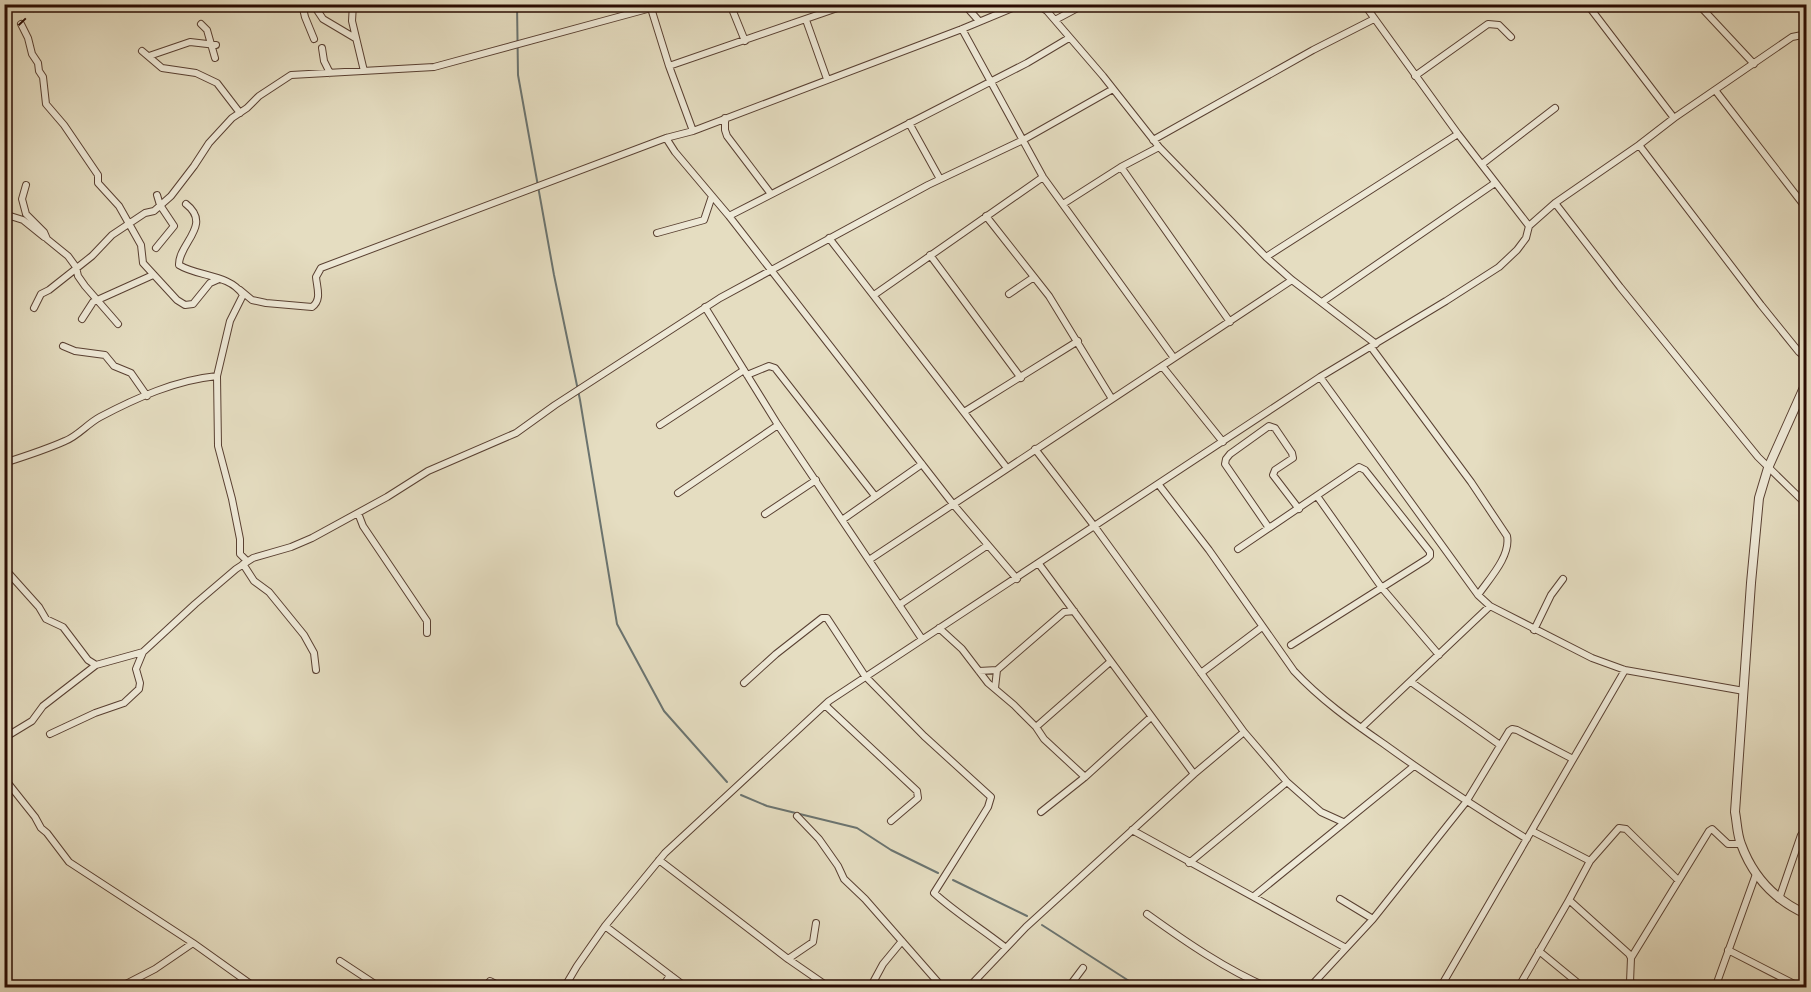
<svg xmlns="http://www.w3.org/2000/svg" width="1811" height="992" viewBox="0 0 1811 992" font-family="'Sorts Mill Goudy',serif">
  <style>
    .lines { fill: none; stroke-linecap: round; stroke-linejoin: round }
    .stream { stroke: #6b7470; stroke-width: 2 }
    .minor-casing { stroke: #594032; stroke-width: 8 }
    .tertiary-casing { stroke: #594032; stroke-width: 10 }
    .minor { stroke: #eee9d7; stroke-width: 6 }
    .tertiary { stroke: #eee9d7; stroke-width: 8 }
    .rail { stroke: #2a0c03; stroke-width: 2; stroke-dasharray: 10 10; stroke-linecap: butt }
  </style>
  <rect width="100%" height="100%" fill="#e5ddc1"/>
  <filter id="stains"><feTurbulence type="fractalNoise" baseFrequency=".00333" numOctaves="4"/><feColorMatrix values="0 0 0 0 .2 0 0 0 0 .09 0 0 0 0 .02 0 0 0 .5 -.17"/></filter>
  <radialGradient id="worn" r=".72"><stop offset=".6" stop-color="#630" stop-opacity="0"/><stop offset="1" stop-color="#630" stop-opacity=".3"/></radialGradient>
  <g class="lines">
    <!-- stream -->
    <path class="stream" d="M 517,4 L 518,75 L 554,275 L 580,400 L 617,624 L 664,711 L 727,782
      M 741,795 L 767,806 L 857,828 L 891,850 L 938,873
      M 953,880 L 1027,916
      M 1042,925 L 1140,988"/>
    <defs>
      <path id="minor" d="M 302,4 L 305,17 L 314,39
        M 313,4 L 323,19 L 355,38
        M 353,4 L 352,21 L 364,71
        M 730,4 L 745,41
        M 964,4 L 979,21
        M 1037,4 L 1047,11 L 1103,76 L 1159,147 L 1266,257 L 1292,280 L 1376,344
        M 1364,4 L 1458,134 L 1529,226
        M 1587,4 L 1674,118
        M 1698,4 L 1754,64
        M 650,5 L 669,66 L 849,4
        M 1232,7 L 1236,4
        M 806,20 L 827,79
        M 1055,20 L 1085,4
        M 21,24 L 28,38 L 32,54 L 38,63 L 39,71 L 43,77 L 46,104 L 64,125 L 98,175 L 98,183 L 119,206 L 132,229 L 141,245 L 143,263 L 177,300 L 185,305 L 193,304 L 210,283 L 219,279
        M 201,24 L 207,30 L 215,58
        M 962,29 L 1043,177 L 1174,358
        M 322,48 L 324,61 L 330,73
        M 142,51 L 162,68 L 196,73 L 217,83 L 240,113
        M 149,56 L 190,42 L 216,45
        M 669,66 L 693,131
        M 1415,76 L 1488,24 L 1499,25 L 1511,37
        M 1715,90 L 1806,208
        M 725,118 L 725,130 L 727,136 L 771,194
        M 909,123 L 940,179
        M 1153,140 L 1313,50 L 1374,19
        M 1639,145 L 1761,305 L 1799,352 L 1806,358
        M 1482,164 L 1555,108
        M 1121,167 L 1230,322
        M 26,185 L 22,199 L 26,214 L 44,232 L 47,239 L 68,256 L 76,267 L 78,276 L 85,286 L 118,324
        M 1555,203 L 1620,287 L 1758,457 L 1806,504
        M 186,204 C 213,225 178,244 179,265 C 198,277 230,274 243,295 L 230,321 L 217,376 L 218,446 L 232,499 L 240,539 L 240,554 L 247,561
        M 1063,204 L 1121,167 L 1159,147
        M 4,214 L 23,220 L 44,237
        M 729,216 L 1027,63 L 1069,38
        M 986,216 L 1049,296 L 1112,399
        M 657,233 L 704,220 L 712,196
        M 829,238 L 1007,468
        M 156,248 L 174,226 L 160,205 L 157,195
        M 930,255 L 1021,378
        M 1266,257 L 1458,134
        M 240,290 L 252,300 L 266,303 L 312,307 C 322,300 317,288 316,277 L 321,268 L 666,138
        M 1009,294 L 1034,277
        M 874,295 L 1043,177
        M 1322,302 L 1495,183
        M 705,307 L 778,425 L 922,639
        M 34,308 L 41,294 L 49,290 L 92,256 L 112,235 L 145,213 L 154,211 L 171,196 L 194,166 L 209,143 L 232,118 L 247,108 L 259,96 L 291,75 L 434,67 L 651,8
        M 82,319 L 93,302 L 153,275
        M 63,346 L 75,351 L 105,355 L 114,366 L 131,373 L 147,396
        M 1371,347 L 1471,482 L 1507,536 C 1511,556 1489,579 1478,595
        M 1162,366 L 1223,442
        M 747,375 L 769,366 L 775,368 L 875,496
        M 1320,377 L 1478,595 L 1490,606 L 1592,658 L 1625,670 L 1744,691
        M 964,412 L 1078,341
        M 660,425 L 744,370
        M 1035,449 L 1095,527 L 1244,732 L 1287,782 L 1321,812 L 1343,822
        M 4,463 C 26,456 45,450 65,441 C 78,436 87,424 100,417 C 136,398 176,380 217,376
        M 1159,485 L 1209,550 L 1294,671 C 1320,699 1352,722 1384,744 C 1431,778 1478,809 1527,839
        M 678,493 L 778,425
        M 1317,496 L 1382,588 L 1439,655
        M 358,513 L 363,526 L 427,621 L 427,633
        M 765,514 L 816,480
        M 842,520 L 922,464
        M 1269,528 L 1225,464 L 1226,459 L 1230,454 L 1269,426 L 1275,428 L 1292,453 L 1293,458 L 1275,470 L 1273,475 L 1299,509
        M 1238,549 L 1359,467 L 1365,470 L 1430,552 L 1430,556 L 1427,559 L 1291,645
        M 869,560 L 1292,280
        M 243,564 L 254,581 L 269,592 L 304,635 L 314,653 L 316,670
        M 1039,564 L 1194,774
        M 4,568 L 39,607 L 46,619 L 63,627 L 88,660 L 96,665 L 143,652
        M 1017,579 L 953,504 L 729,216 L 675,152 L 666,138 L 693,131 L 962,29 L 1022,4
        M 899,605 L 988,545
        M 939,628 L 962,649 L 988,683 L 1014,705 L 1036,727 L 1044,739 L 1085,777 L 1151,717
        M 1534,630 L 1551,595 L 1563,579
        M 979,671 L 997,670 L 1064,612 L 1074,611
        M 1201,673 L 1262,627
        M 1411,682 L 1500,745
        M 744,683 L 776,654 L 822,618 L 827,618 L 865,676 L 924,736 L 991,797 L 988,807 L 980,820 L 934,893 C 956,913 982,929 1006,948
        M 995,688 L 997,670
        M 825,705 L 917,791 L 918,798 L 891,821
        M 1036,727 L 1110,662
        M 1361,728 L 1490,606
        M 50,734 L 95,713 L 124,703 L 139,689 L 140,683 L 136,669 L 143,652 L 195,604 L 236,569 L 253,558 L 291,547 L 312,538 L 387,497 L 428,471 L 516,433 L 555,405 L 720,298 L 928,185 L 1023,140 L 1113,89
        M 4,738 L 32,721 L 43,706 L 96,665
        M 4,778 L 35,817 L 41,828 L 47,833 L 69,862 L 193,943
        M 1041,812 L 1085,777
        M 797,816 L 819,839 L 838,866 L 844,879 L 865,899 L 943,988
        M 1132,830 L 1346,948
        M 1532,831 L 1590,861
        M 659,860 L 788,959 L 830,988
        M 1189,863 L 1287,782
        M 1254,896 L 1414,766
        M 1340,899 L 1373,919
        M 1779,899 L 1801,835
        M 1569,900 L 1590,861 L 1619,828 L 1626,829 L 1678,880
        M 1147,914 C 1186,942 1225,969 1269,988
        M 605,926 L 687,988
        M 1728,950 L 1802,988
        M 1539,951 L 1584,988
        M 1631,958 L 1709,831 L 1712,829 L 1728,844 L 1740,844
        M 788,959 L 813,942 L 816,923
        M 340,961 L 381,988
        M 122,986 L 155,969 L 193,943 L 256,988
        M 485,988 L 490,981 L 504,988
        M 564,988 L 577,966 L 605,926 L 665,853 L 829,701 L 1320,377 L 1446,301 L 1499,267 L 1517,250 L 1526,238 L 1529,226 L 1555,203 L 1639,145 L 1674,118 L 1792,37 L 1802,35 L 1806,40
        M 662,988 L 670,975
        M 870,988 L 883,964 L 902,941
        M 968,988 L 1026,927 L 1194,774 L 1244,732
        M 1068,988 L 1083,968
        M 1309,988 L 1373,919 L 1466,802 L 1509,731 L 1512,729 L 1517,730 L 1573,759
        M 1440,988 L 1625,670
        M 1518,988 L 1569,900 L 1629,954 L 1631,958 L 1630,982
        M 1626,988 L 1630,982 L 1643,988
        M 1715,988 L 1756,874"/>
      <path id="tertiary" d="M 1806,383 L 1768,468 L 1759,498 L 1751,583 L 1735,812 C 1737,822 1737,834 1741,844 C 1753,877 1775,900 1806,914"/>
    </defs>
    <!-- minor casing -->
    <use href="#minor" class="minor-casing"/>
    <!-- tertiary casing -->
    <use href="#tertiary" class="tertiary-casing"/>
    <!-- minor -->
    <use href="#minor" class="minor"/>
    <!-- tertiary -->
    <use href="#tertiary" class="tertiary"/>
    <!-- rail -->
    <path class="rail" d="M 4,39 L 41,4"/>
  </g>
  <!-- margin -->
  <rect width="1811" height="992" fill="none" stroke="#e5ddc1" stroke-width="24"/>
  <rect x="6" y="6" width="1799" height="980" fill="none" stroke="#2a0c03" stroke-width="3"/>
  <rect x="12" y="12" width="1787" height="968" fill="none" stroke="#2a0c03" stroke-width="1.5"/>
  <rect width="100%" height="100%" filter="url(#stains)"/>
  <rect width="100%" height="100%" fill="url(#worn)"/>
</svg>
